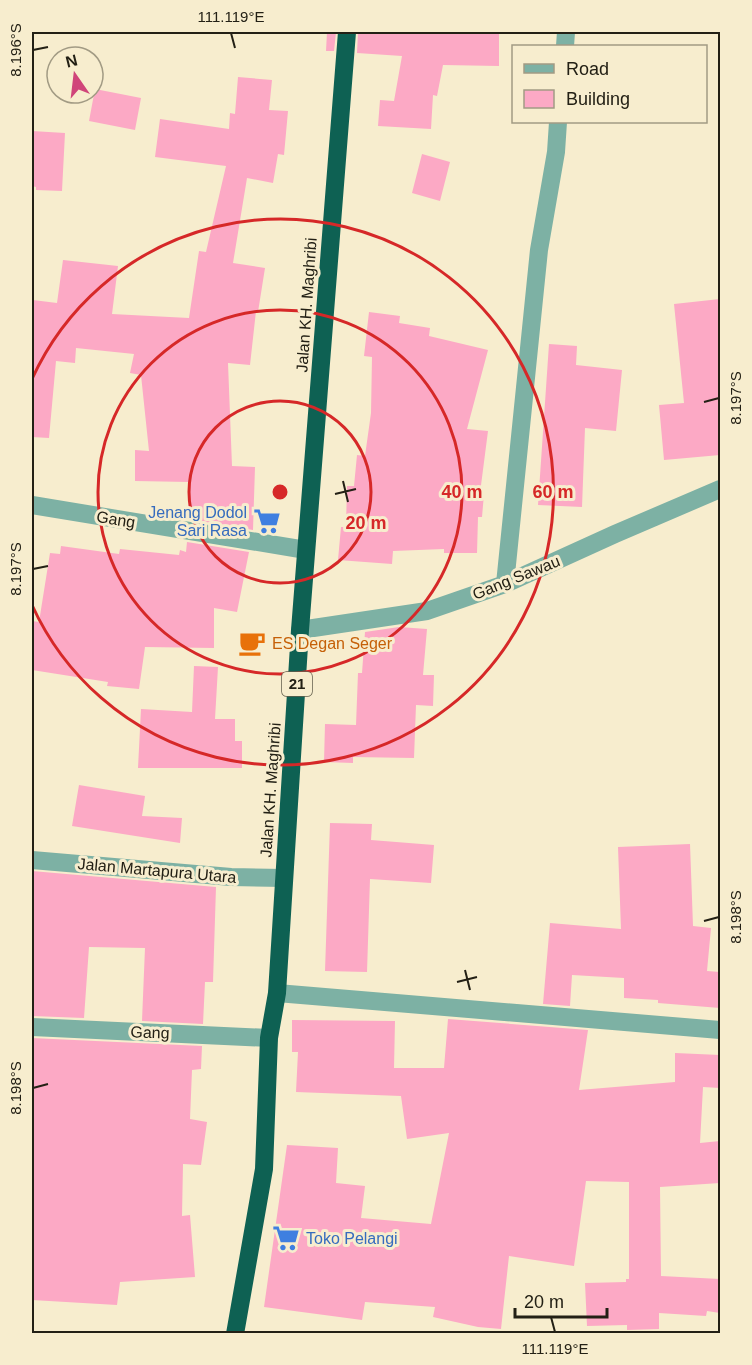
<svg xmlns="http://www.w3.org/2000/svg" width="752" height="1365" viewBox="0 0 752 1365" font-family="Helvetica,sans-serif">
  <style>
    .building { fill: #fca9c5 }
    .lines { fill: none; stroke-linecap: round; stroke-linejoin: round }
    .minor { stroke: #7db1a4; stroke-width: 18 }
    .highway { stroke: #0e6153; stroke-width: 18 }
    .ticks { fill: none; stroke: #232015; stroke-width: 2 }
    .ring { fill: none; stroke: #d62828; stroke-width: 3 }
    .labels { text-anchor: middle; stroke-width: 6; stroke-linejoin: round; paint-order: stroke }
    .shield { fill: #f7edce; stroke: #635e4c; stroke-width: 1.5 }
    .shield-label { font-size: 15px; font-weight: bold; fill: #232015 }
    .street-label { font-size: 16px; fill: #232015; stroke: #f7edce }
    .shop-label { font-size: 16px; fill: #366cbe; stroke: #f7edce; text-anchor: end }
    .food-label { font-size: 16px; fill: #c56008; stroke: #f7edce; text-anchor: start }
    .centre { fill: #d62828; stroke: #f7edce; stroke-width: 3 }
    .ring-label { font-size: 18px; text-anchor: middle; font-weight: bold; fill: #d62828; stroke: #f7edce; stroke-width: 6; stroke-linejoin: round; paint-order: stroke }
    .neatline { fill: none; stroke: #232015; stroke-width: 2 }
    .ticks-label { font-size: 15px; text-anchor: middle; fill: #232015 }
  </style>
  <rect width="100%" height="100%" fill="#f7edce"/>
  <!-- building -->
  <path class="building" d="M 327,32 L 336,32 L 334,51 L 326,51 Z
    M 358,32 L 499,33 L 499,66 L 443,65 L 437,96 L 433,95 L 431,129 L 378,126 L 380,100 L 394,101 L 402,56 L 357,53 Z
    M 238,77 L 272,80 L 269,110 L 288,111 L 284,155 L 278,154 L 273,183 L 247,178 L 233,263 L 265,268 L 258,312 L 256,311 L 250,365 L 228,363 L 232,466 L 255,467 L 253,530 L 188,519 L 189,482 L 135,481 L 135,450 L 149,451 L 141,375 L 130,373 L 134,354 L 76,348 L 75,363 L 56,361 L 49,438 L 32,437 L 33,300 L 57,303 L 63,260 L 118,266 L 112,314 L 189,318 L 199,251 L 206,252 L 226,166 L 155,157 L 160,119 L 229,129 L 230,113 L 235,114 Z
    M 95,89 L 141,98 L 135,130 L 89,121 Z
    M 32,131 L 65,133 L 62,191 L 36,190 L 36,187 L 32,186 Z
    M 422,154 L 450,162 L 440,201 L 412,193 Z
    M 720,299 L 720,455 L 664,460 L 659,405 L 684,403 L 674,304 Z
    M 369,312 L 400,316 L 399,323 L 430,328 L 429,336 L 488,350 L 467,429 L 488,431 L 480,493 L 484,494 L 482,517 L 478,517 L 477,553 L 444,553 L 444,549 L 393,551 L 392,564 L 338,560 L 341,527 L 346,527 L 347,486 L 354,486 L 357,455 L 365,456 L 371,413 L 372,357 L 364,356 Z
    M 549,344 L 577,346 L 576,365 L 622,370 L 616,431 L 585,428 L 582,507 L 538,505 Z
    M 187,542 L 249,552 L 237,612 L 214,608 L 214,648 L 145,647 L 139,689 L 107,686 L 108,682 L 32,670 L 32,621 L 39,622 L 50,553 L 60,554 L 61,546 L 119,554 L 120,549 L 179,555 L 180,550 L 186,552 Z
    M 399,627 L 427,629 L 423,675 L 434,675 L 433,706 L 416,705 L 414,758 L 353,757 L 353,763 L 324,762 L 325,724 L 356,725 L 358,673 L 362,673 L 365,632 Z
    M 194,666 L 218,667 L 215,719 L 235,719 L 235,741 L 242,741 L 242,768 L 138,768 L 141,709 L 192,712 Z
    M 79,785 L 145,796 L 142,816 L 182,818 L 180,843 L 72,826 Z
    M 330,823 L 372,824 L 371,840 L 434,845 L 431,883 L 370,879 L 367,972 L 325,971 Z
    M 690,844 L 693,926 L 711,928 L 707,971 L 720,972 L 720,1008 L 658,1003 L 658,1000 L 624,998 L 624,978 L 572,975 L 570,1006 L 543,1004 L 550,923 L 621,929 L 618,847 Z
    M 32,871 L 216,887 L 213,982 L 205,982 L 203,1024 L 142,1021 L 145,948 L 89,947 L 84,1018 L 32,1016 Z
    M 448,1019 L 588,1030 L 579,1090 L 675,1082 L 675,1053 L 720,1055 L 720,1088 L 703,1087 L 700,1143 L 720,1141 L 720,1183 L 660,1187 L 661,1276 L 720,1279 L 720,1313 L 707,1311 L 706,1316 L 659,1313 L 659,1329 L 627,1330 L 627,1325 L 587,1326 L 585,1283 L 626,1282 L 626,1279 L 629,1279 L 629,1182 L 586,1181 L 574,1266 L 509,1256 L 501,1329 L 478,1327 L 433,1317 L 435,1307 L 365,1302 L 362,1320 L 264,1307 L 287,1145 L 338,1148 L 336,1183 L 365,1186 L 361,1218 L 431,1224 L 449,1133 L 407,1139 L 401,1096 L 296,1092 L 298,1052 L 292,1052 L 292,1020 L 395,1021 L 394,1068 L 444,1068 Z
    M 32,1038 L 202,1046 L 201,1069 L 192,1070 L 190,1119 L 207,1122 L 201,1165 L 183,1164 L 182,1216 L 190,1215 L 195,1277 L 120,1282 L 117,1305 L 32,1300 Z"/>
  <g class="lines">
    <!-- minor -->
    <path class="minor" d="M 565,46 L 566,32
      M 32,505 L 306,550
      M 505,584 L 539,250 L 556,152 L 558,122
      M 300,630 L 427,611 L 505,584 L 615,534 L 720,489
      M 32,860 L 231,877 L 284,878
      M 277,993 L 720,1030
      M 32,1027 L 269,1038"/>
    <!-- highway -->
    <path class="highway" d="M 235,1334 L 264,1169 L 269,1038 L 277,993 L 300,630 L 347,32"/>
  </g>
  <!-- ticks -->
  <path class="ticks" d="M 231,33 L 235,48M 33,50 L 48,47M 704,402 L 719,398M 343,481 L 348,502M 335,494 L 356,489M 33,569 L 48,566M 704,921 L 719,917M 465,970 L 470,990M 457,982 L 477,977M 33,1088 L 48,1084M 551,1317 L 555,1332"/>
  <!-- distance rings -->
  <g class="ring">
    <circle cx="280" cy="492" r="91"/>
    <circle cx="280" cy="492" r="182"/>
    <path d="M32 379A273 273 0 1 1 32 605"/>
  </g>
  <!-- icons -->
  <defs>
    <symbol id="supermarket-bare" viewBox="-9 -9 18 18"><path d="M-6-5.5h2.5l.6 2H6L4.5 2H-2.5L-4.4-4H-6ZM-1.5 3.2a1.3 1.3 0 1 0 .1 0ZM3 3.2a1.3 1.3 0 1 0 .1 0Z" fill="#3f7fe0" stroke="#f7edce" stroke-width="2.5" paint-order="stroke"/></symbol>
    <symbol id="cafe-bare" viewBox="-9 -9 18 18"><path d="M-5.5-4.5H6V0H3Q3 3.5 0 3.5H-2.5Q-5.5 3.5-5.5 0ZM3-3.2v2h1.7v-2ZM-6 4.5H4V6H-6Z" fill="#e8710a" stroke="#f7edce" stroke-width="2.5" paint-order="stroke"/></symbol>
  </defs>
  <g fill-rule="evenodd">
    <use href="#supermarket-bare" x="248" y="502" width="38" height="38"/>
    <use href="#cafe-bare" x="233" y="624" width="38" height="38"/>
    <use href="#supermarket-bare" x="267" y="1219" width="38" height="38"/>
  </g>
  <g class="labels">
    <!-- shield labels -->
    <rect class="shield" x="282" y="672" width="30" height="24" rx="4.5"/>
    <g class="shield-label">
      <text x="297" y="689">21</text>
    </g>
    <!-- street labels -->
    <g class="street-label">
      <text transform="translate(306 305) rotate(-86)" y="6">Jalan KH. Maghribi</text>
      <text transform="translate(116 519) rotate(9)" y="6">Gang</text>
      <text transform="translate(516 577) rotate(-22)" y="6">Gang Sawau</text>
      <text transform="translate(270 790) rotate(-86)" y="6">Jalan KH. Maghribi</text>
      <text transform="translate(157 870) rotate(5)" y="6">Jalan Martapura Utara</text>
      <text transform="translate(150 1032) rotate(2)" y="6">Gang</text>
    </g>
    <!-- shop labels -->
    <g class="shop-label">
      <text x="247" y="518">Jenang Dodol<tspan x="247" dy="18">Sari Rasa</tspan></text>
      <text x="306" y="1244" text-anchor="start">Toko Pelangi</text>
    </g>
    <!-- food labels -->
    <g class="food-label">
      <text x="272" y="649">ES Degan Seger</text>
    </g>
  </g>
  <circle cx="280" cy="492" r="9" class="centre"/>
  <g class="ring-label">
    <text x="462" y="498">40 m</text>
    <text x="553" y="498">60 m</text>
    <text x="366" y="529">20 m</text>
  </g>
  <!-- border -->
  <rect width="752" height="1365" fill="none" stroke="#f7edce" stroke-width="66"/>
  <!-- legend -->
  <rect x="512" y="45" width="195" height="78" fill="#f7edce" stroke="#a29b84" stroke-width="1.5"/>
  <rect x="524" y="64" width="30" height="9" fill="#7db1a4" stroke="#a29b84" stroke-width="1.5"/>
  <text x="566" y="75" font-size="18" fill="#232015">Road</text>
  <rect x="524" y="90" width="30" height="18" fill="#fca9c5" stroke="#a29b84" stroke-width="1.5"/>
  <text x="566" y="105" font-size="18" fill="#232015">Building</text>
  <!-- north arrow -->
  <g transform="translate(75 75) rotate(346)"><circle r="28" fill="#f7edce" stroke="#a29b84" stroke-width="1.5"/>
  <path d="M0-4.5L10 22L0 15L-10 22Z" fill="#d0457a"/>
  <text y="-9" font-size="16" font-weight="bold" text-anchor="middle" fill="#232015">N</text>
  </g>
  <!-- scale -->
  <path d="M515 1308v9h92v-9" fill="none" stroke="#232015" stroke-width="3"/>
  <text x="524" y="1308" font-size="18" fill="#232015" stroke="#f7edce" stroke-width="4.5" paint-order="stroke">20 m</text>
  <rect x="33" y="33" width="686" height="1299" class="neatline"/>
  <g class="ticks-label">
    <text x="231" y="22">111.119°E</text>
    <text transform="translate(16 50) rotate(-90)" y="5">8.196°S</text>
    <text transform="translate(736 398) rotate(-90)" y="5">8.197°S</text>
    <text transform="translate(16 569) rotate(-90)" y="5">8.197°S</text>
    <text transform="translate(736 917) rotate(-90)" y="5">8.198°S</text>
    <text transform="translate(16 1088) rotate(-90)" y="5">8.198°S</text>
    <text x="555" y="1354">111.119°E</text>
  </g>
</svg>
